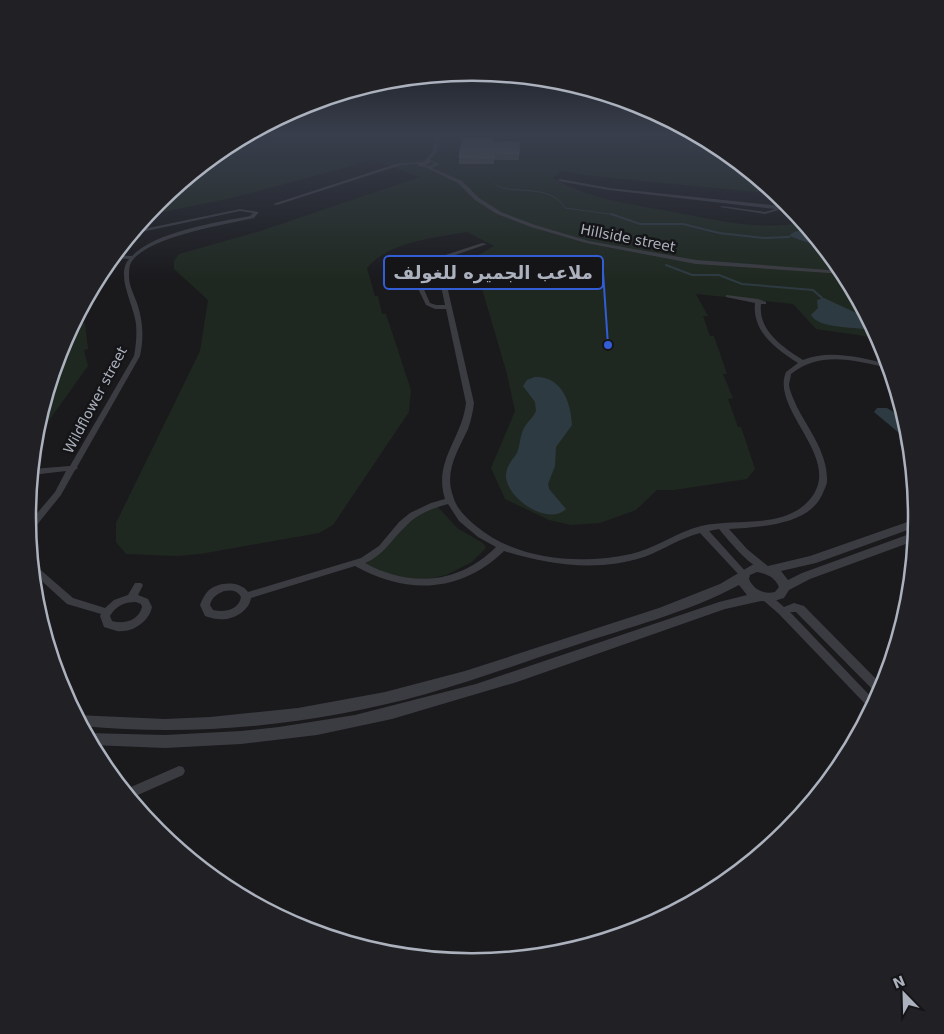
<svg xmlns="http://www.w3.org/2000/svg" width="944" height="1034" viewBox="0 0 944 1034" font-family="'DejaVu Sans',Cairo,sans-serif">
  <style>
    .green { fill: #1f2820 }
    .water { fill: #2e3a42 }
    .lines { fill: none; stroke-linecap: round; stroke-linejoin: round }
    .stream-far1 { stroke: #2e3a42; stroke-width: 1 }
    .stream { stroke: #2e3a42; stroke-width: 2 }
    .minor { fill: #3b3c42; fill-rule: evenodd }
    .tertiary { fill: #3b3c42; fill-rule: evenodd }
    .wall { fill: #4b4d52 }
    .building { fill: #56575e; stroke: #63656c }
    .labels { text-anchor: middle; stroke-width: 5; stroke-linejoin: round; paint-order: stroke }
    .far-street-label { font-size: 14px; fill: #abb1bd; stroke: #151518 }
    .rim { fill: none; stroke: #abb1bd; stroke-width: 2.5 }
    .leader { fill: none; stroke: #325dd4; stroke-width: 2 }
    .callout-dot { fill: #325dd4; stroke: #151518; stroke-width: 2 }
    .callout { fill: #151518; stroke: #325dd4; stroke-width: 2 }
    .callout-label { font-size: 18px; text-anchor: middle; font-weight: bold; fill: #abb1bd }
  </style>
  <rect width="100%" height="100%" fill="#1a1a1d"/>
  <!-- green -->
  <path class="green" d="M 308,135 L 534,135 L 538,139 L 571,138 L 717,146 L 776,194 L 601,177 L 561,171 L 553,178 C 589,199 629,204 669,211 C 716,220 753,230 803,223 L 842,270 L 878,338 L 816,329 L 793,304 L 696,294 L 708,316 L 703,316 L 710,336 L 714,336 L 727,374 L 723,374 L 733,398 L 728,399 L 738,427 L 741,427 L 755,469 L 747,479 L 674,490 L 657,490 L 636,510 L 600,523 L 571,525 L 549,520 L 505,499 L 491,468 L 515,411 L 507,374 L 473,258 L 494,246 L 467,232 C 434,238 390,241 367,268 L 375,296 L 378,296 L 382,314 L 386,314 L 411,390 L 409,412 L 333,525 L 319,533 L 200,554 L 177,556 L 126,554 L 116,542 L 116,523 L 200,351 L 208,300 L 174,269 L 174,261 L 179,254 L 260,231 L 420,177 L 373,160 L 236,197 L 148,215 L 158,202 L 218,153 Z
    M 76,319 L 78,324 L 85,323 L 88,349 L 84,350 L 88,366 L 40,433 L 36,436 L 61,347 Z
    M 438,507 L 457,528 L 483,543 L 486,548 L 472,562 L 446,575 L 424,580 L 393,580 L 358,562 L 378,550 L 422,511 Z"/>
  <!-- water -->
  <path class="water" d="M 808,229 L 823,248 L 789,236 L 794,232 Z
    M 824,298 L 867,318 L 874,331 C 859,326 819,330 811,315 L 818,308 L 817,300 Z
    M 535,377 C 562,376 571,403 572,425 L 556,447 L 555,466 L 548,484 L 549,489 L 566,509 C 548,527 504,497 506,474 C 507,465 513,459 517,453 C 520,446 520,437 523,430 C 526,423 533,418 536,411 L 535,402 L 523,386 L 527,380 Z
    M 877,408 L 887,408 L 905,419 L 910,455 L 900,445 L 899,433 L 874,412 Z"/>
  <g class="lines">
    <!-- stream-far1 -->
    <path class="stream-far1" d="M 494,183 C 504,197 551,181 565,208 L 617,215"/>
    <!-- stream -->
    <path class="stream" d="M 611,214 L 640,224 L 683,224 L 719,233 L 765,238 L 789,237
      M 666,265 L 692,275 L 719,275 L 742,284 L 813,290 L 822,298"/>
    <!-- minor -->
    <path class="minor" d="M 265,135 L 276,135 L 240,142 L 238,141 Z
      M 436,135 L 440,135 L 437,151 L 430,160 L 440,164 L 432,168 L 462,181 L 479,198 L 501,212 L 535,225 L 589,241 L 696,260 L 842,271 L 844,274 L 696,264 L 586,243 L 531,227 L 497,214 L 475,200 L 458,183 L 425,167 L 418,166 L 418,164 L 401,165 L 277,205 L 273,204 L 399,163 L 424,162 L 433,151 ZM 431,162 L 434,164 L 429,166 L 425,165 Z
      M 560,179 L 609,188 L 790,207 L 792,210 L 782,209 L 765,214 L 720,207 L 722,206 L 765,212 L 775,209 L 609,190 L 558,181 Z
      M 240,209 L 259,212 L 254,218 C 227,224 140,238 130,265 C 129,268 129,274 129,277 C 129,285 134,295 137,303 C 143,321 144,337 140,356 L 77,467 L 78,468 L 75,470 L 61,495 L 32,531 L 29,532 L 28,524 L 55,492 L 66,471 L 32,475 L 32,469 L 70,466 L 134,356 C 136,345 137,335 136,324 C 134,305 115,275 129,259 L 112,258 L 114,255 L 132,256 C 154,232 218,222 250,216 L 253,213 L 240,211 L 132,234 L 134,231 Z
      M 482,243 L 487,244 L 441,260 L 474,403 C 473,412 471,420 468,429 C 458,451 444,471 453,496 C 456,508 466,518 476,526 C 516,560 580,565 631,554 C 655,549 676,532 701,526 C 736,518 786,530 811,498 C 843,458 770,410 786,372 L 798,363 C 776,349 752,332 755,303 L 726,297 L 726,295 L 758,299 L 766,302 L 766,304 L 761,304 C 758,331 783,347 803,360 C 830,349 861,358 888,364 L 889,368 C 855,361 821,350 791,374 C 791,377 789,382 789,385 C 790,392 794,400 797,407 C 809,430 828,454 827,481 C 827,485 824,490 822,495 C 808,526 757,527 729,529 L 747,549 L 769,567 L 771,569 L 769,571 C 756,574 728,540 719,529 L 709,531 L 747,573 L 749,575 L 747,577 L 741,577 L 700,533 C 680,538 663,550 644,557 C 598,572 549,565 504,551 C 461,593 407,595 355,566 L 251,598 C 249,612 231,621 218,619 C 214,619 209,617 205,616 L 200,605 C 202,600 204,595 208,591 C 218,582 239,580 248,592 L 361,558 L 379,546 L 399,522 L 410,513 L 431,503 L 445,499 C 433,461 462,439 466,403 L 446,309 L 435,309 L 426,305 L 411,274 L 413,268 L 421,263 ZM 436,262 L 445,305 L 436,305 L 430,303 L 417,274 L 418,270 L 425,265 ZM 448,504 L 459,521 L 478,537 L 496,547 C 459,584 410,588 365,563 C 384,555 391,540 406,526 C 417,514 433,508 448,504 ZM 224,591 C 231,590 237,590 241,597 C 239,610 224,613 213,610 L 210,605 C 212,597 217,594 224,591 Z
      M 32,565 L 36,566 L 73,598 L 105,608 L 114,600 L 128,595 L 135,583 L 141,583 L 143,585 L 138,595 L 148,599 L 152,607 C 149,622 132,633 117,631 C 113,630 108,628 104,627 L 100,616 L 101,614 L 67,604 L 33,573 ZM 136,602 L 141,604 L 142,607 C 139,620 124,625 112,621 L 110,616 C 116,606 124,602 136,602 Z
      M 766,593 L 769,594 L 784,607 L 794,603 L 804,606 L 883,686 L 879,695 L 877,694 L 796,612 L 790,612 L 875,701 L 871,710 L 779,614 L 763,600 L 761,597 L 763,594 Z
      M 179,766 L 183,767 L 185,771 L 183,775 L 131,798 L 124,790 Z"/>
    <!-- tertiary -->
    <path class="tertiary" d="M 916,519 L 916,527 L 816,563 L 781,571 L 788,580 L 802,573 L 915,532 L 914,541 L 810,579 L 789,590 L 784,598 L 771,602 L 761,601 L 725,609 L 517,682 L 392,719 L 317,735 L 241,744 L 165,748 L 92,745 L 86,733 L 165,735 L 241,731 L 279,727 L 355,715 L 476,684 L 719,602 L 747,595 L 739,585 C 687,613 629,627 573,646 C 524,662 475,680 426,694 C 314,725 198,737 82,726 L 76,715 L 165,719 L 210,717 L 298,708 L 385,692 L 465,671 L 659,608 L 720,584 L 752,565 L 756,564 L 768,566 L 810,556 ZM 757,572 C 767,574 775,577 779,587 L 775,592 C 764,595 753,589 749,579 L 750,575 Z"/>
  </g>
  <!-- wall -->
  <path class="wall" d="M 492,142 L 519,154 L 519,160 L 494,160 L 494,164 L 459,164 L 459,157 Z"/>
  <!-- building -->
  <path class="building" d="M 463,138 L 492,138 L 492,142 L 519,142 L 519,154 L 494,153 L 494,158 L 459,157 Z"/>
  <!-- sky -->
  <linearGradient id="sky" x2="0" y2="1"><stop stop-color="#0e0e10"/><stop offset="0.48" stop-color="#383e4c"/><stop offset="1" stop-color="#383e4c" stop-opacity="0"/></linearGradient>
  <rect width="944" height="280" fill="url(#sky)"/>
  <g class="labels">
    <!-- far-street labels -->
    <g class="far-street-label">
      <text transform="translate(628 238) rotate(11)" y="5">Hillside street</text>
      <text transform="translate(95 400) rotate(-62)" y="5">Wildflower street</text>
    </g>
  </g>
  <!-- crop -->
  <path d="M0 0H944V1034H0ZM36 517a436 436 0 1 1 872 0a436 436 0 1 1-872 0Z" fill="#212125" fill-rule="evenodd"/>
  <path class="rim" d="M36 517a436 436 0 1 1 872 0a436 436 0 1 1-872 0Z"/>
  <!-- callouts -->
  <path class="leader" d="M608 345L603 272"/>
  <circle class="callout-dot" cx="608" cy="345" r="5"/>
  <rect class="callout" x="384" y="256" width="219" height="33" rx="5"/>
  <g class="callout-label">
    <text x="493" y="279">ملاعب الجميره للغولف</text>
  </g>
  <!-- north arrow -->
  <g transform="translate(904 994) rotate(337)" stroke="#151518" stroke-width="4" paint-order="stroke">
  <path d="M0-4L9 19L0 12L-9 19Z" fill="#abb1bd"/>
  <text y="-8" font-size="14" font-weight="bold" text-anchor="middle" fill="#abb1bd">N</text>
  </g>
</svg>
